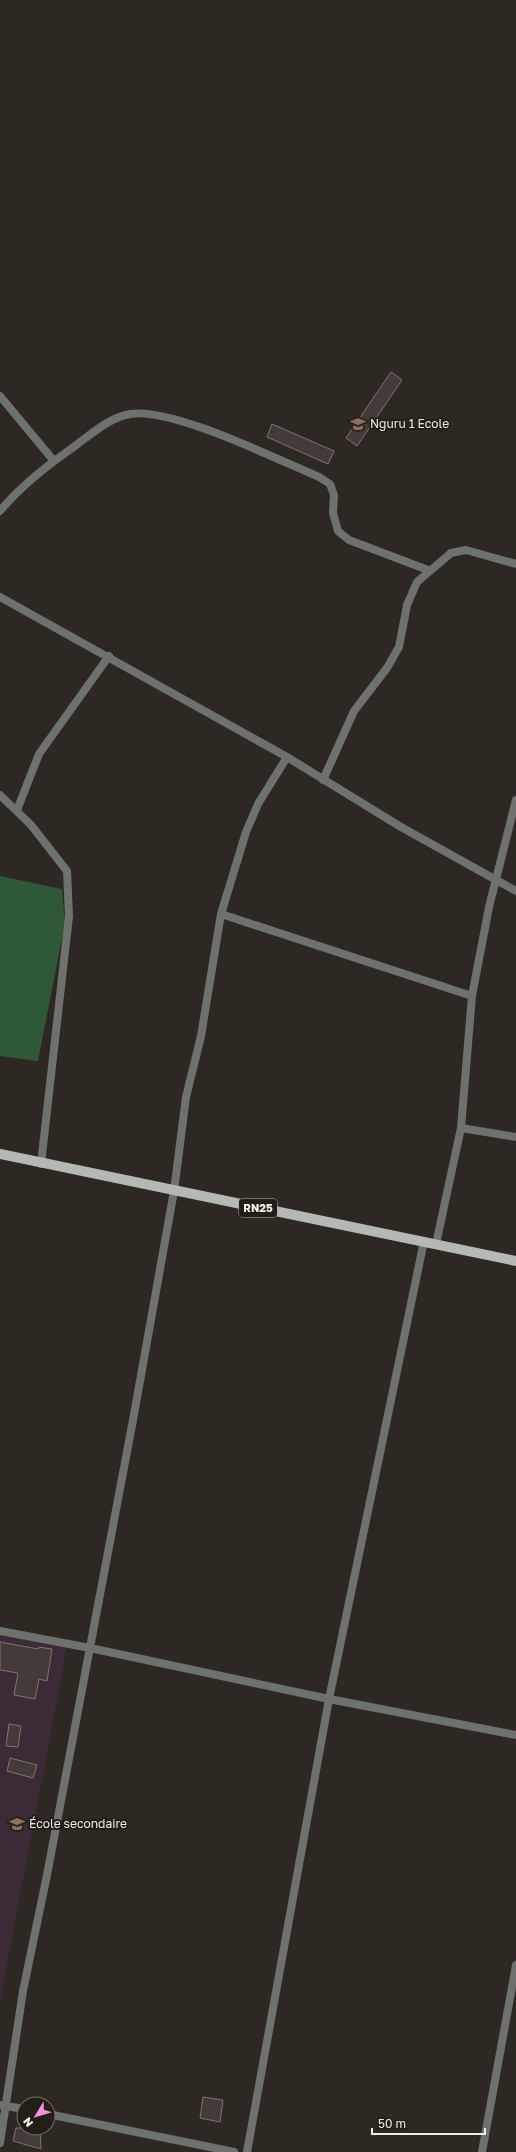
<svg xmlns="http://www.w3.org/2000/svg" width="516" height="2152" viewBox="0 0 516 2152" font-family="'Golos Text',sans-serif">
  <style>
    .education { fill: #3a2b37 }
    .green { fill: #2f5839 }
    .building { fill: #443b39; stroke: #7f7472 }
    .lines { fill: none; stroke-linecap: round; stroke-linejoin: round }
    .minor { stroke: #6f716d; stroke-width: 8 }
    .primary { stroke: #b5b9b1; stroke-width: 10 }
    .labels { text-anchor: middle; stroke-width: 4; stroke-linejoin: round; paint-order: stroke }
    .shield { fill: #241e18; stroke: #b3aeaa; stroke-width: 1 }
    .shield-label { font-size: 11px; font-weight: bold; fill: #f0ece8 }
    .poi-label { font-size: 12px; fill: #f0ece8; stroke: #241e18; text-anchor: start }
  </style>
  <rect width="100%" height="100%" fill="#2e2822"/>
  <!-- education -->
  <path class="education" d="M 0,1634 L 67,1647 L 0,2002 Z"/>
  <!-- green -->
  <path class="green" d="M 0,876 L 62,889 L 65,923 L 38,1061 L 0,1056 Z"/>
  <!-- building -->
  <path class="building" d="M 391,372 L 402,380 L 357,446 L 346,438 Z
    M 272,424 L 334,451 L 328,464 L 267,437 Z
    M 0,1642 L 38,1649 L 39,1647 L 52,1649 L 47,1681 L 39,1679 L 35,1699 L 14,1695 L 18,1673 L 0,1670 Z
    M 9,1724 L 21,1726 L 18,1747 L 6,1746 Z
    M 10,1758 L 37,1765 L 33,1778 L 7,1771 Z
    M 203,2097 L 223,2100 L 220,2122 L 200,2118 Z
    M 16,2128 L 40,2128 L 41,2149 L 13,2141 Z"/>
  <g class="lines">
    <!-- minor -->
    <path class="minor" d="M 0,396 L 54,461
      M 0,511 C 19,488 44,468 68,451 C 87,438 107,418 130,414 C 172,407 276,459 319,477 L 330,484 L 334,495 L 333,513 L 338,531 L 349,540 L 428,570
      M 0,597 L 287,757 L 401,827 L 516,891
      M 323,780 L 354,711 L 387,668 L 399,647 L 407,605 L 417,582 L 451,553 L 466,550 L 516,564
      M 0,795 L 31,825 L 67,871 L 69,916 L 41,1164
      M 17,810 L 39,754 L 109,656
      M 221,914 L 472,996
      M 461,1128 L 516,1137
      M 436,1244 L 461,1128 L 472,996 L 489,907 L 516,800
      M 0,1631 L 90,1648 L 329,1699 L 516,1735
      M 0,2105 L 24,2109
      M 48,2114 L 234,2152
      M 0,2143 L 23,1991 L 47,1875 L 133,1420 L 174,1191 L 186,1097 L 201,1036 L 221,914 L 246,832 L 258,804 L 287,757
      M 247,2152 L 329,1699 L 424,1241
      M 482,2152 L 516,1965"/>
    <!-- primary -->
    <path class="primary" d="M 0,1154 L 516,1261"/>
  </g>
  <!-- icons -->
  <defs>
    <symbol id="school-bare" viewBox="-9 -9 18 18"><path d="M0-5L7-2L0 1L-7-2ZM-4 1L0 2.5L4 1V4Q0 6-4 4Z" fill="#8d6e63" stroke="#241e18" stroke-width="2.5" paint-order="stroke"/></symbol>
  </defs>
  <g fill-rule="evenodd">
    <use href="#school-bare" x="347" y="413" width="22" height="22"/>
    <use href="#school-bare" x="6" y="1813" width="22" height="22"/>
  </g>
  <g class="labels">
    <!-- shield labels -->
    <rect class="shield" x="239" y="1199" width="38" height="18" rx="3"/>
    <g class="shield-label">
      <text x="258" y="1212">RN25</text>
    </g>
    <!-- poi labels -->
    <g class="poi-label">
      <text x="370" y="428">Nguru 1 Ecole</text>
      <text x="29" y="1828">École secondaire</text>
    </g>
  </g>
  <!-- north arrow -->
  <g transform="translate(36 2116) rotate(232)"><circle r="19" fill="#241e18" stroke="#76706b"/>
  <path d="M0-3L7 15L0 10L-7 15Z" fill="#f391d6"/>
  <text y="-6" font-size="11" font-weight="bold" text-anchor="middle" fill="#f0ece8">N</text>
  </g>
  <!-- scale -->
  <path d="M372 2128v6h113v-6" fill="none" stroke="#f0ece8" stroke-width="2"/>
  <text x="378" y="2128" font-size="12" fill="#f0ece8" stroke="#241e18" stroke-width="3" paint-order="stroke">50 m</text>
</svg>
